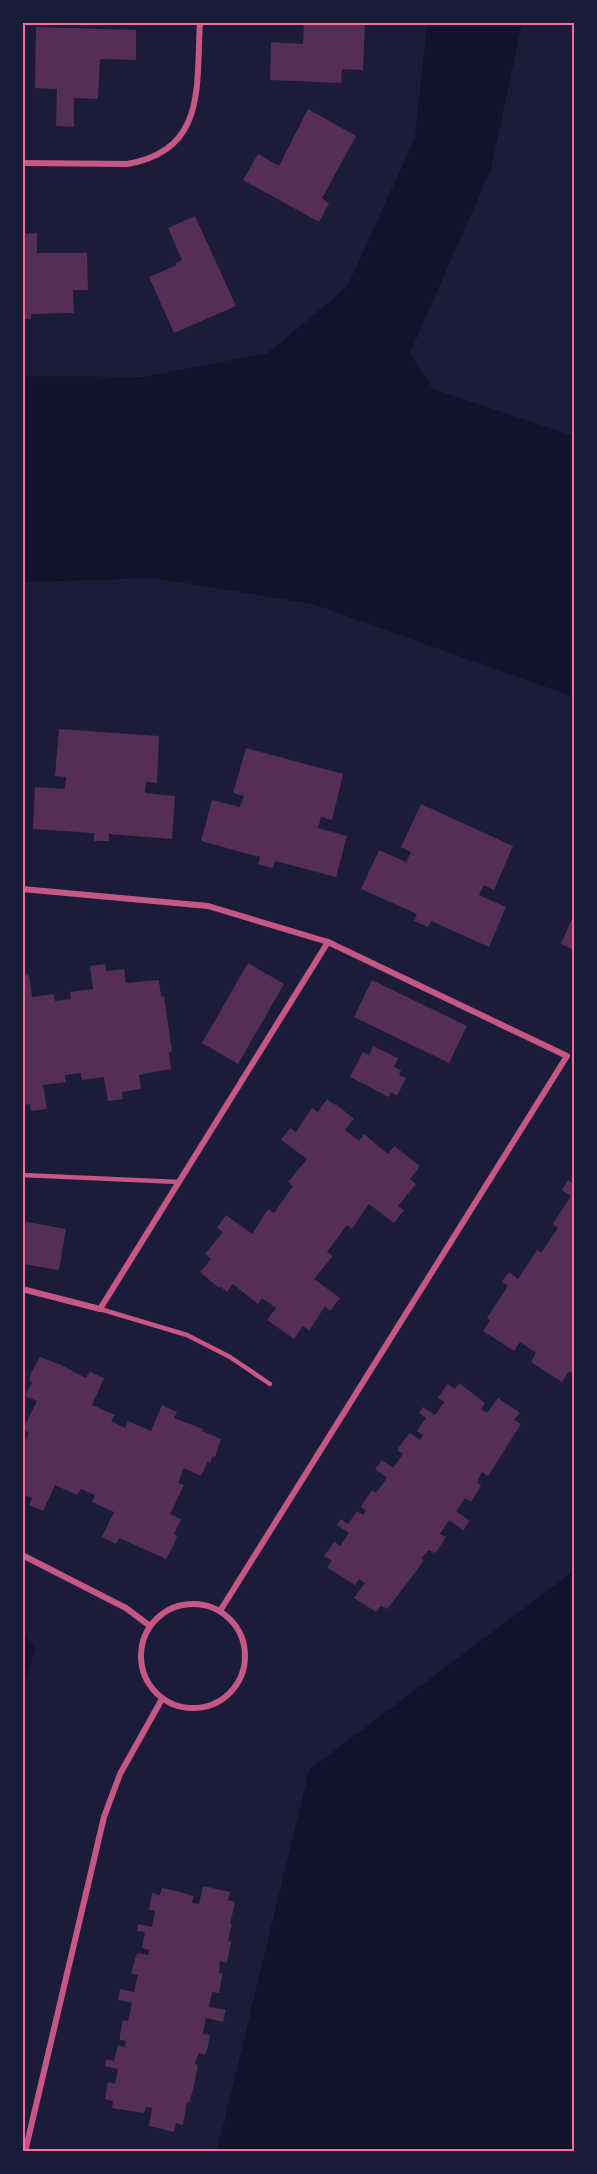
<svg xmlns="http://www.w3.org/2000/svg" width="597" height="2174" viewBox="0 0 597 2174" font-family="'Open Sans',sans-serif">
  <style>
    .water { fill: #12122b }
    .building { fill: #542f53 }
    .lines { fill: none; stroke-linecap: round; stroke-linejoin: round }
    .service { stroke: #c65784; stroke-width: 4.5 }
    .minor { stroke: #c65784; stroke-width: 6 }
    .neatline { fill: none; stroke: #ff6b9d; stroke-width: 2 }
  </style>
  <rect width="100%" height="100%" fill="#1b1b3a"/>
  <!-- water -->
  <path class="water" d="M 427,23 L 522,23 L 491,169 L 410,353 L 433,389 L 574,436 L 574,697 L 313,604 L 155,578 L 23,582 L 23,376 L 143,377 L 268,353 L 347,287 L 415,138 Z
    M 574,1571 L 574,2151 L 217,2151 L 309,1770 Z
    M 23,1633 L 36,1648 L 23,1687 Z"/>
  <!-- building -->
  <path class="building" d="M 304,22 L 365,22 L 363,70 L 342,69 L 341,83 L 270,80 L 271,42 L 303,44 Z
    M 36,27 L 136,30 L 136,60 L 100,59 L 98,99 L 74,98 L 74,127 L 56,126 L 57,89 L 35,88 Z
    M 308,109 L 356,136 L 322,198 L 329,203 L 319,222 L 243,180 L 258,154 L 279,166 Z
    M 195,216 L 236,306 L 174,333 L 149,277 L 177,265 L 175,263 L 182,260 L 168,228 Z
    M 37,233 L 37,253 L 87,253 L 88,290 L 73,290 L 74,313 L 31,314 L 31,319 L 22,319 L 22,234 Z
    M 59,729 L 159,736 L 157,783 L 146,782 L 145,793 L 175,796 L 172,839 L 109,834 L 109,841 L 94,841 L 94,833 L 33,829 L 35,787 L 65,789 L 66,777 L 55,776 Z
    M 246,748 L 343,774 L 332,820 L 321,817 L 318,828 L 347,836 L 336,877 L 275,861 L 273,868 L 258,864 L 260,857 L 201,841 L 212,800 L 240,807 L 244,796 L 233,793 Z
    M 421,804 L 513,846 L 494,890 L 484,885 L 479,895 L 506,907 L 489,947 L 431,921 L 428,927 L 414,921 L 417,914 L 361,889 L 379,850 L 406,862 L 411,852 L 401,847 Z
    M 574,914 L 574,950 L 561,944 Z
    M 248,963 L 284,984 L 238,1064 L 202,1043 Z
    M 105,964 L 106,971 L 124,969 L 126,983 L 159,980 L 161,997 L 164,996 L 172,1052 L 169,1052 L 171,1069 L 139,1075 L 141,1089 L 122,1092 L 123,1099 L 108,1101 L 104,1077 L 82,1080 L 81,1073 L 65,1075 L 66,1082 L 43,1085 L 47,1109 L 31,1111 L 30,1104 L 22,1105 L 22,975 L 29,974 L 32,997 L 54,994 L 55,1001 L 71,999 L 70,992 L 93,989 L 90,966 Z
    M 372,980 L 467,1026 L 449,1063 L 354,1017 Z
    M 373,1046 L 398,1058 L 394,1067 L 401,1070 L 399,1075 L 406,1078 L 397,1096 L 391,1092 L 389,1097 L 350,1077 L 363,1052 L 369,1055 Z
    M 327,1099 L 335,1105 L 336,1104 L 354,1119 L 345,1130 L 359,1141 L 364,1134 L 388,1154 L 394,1146 L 420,1166 L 410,1179 L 416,1184 L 398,1206 L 404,1210 L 394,1223 L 369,1204 L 352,1229 L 347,1225 L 327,1252 L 333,1256 L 314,1279 L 340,1298 L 330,1311 L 325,1306 L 309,1331 L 303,1326 L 294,1339 L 267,1320 L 276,1308 L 262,1298 L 258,1304 L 233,1284 L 227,1292 L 220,1286 L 219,1288 L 200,1272 L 211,1259 L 205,1254 L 223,1232 L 217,1228 L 226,1215 L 252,1234 L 268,1209 L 274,1213 L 293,1186 L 288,1182 L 307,1159 L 281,1140 L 290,1128 L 296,1132 L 312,1108 L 318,1112 Z
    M 568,1180 L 574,1184 L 574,1368 L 571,1373 L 569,1371 L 562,1382 L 531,1362 L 536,1353 L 520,1342 L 514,1351 L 483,1331 L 490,1320 L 487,1318 L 508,1286 L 502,1282 L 509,1272 L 518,1279 L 537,1250 L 541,1253 L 558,1228 L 553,1224 L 571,1196 L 562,1190 Z
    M 22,1221 L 66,1229 L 59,1270 L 22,1264 Z
    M 40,1357 L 59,1364 L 86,1378 L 90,1372 L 104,1378 L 92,1405 L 115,1415 L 111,1421 L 125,1428 L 128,1421 L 151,1431 L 162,1405 L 177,1412 L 174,1418 L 203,1429 L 202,1431 L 221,1439 L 215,1457 L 213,1456 L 210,1463 L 208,1461 L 201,1476 L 184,1468 L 178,1483 L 184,1485 L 170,1514 L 181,1519 L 174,1534 L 177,1536 L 175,1543 L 166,1559 L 119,1538 L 116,1544 L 102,1537 L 114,1512 L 92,1502 L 95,1495 L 81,1489 L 77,1495 L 55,1485 L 43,1511 L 29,1505 L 32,1498 L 22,1494 L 22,1447 L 29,1433 L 23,1429 L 37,1401 L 25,1396 L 32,1382 L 29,1381 L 31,1373 Z
    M 459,1383 L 485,1403 L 481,1409 L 487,1413 L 498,1398 L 520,1413 L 514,1420 L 521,1424 L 488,1476 L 482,1472 L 480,1476 L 477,1483 L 481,1485 L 479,1489 L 471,1502 L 465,1498 L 456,1511 L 470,1521 L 463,1530 L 449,1520 L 440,1534 L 446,1537 L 437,1551 L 434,1553 L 429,1550 L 424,1555 L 421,1559 L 424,1560 L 411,1578 L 387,1609 L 381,1606 L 376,1612 L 354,1598 L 365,1583 L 359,1579 L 355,1585 L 339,1575 L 327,1567 L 332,1561 L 324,1556 L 334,1542 L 340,1546 L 349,1533 L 337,1525 L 341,1519 L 348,1524 L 357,1511 L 363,1515 L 366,1510 L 361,1507 L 363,1503 L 372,1490 L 376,1493 L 387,1478 L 375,1469 L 382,1460 L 393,1468 L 403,1454 L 397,1450 L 407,1436 L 410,1433 L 420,1440 L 423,1435 L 417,1431 L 426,1418 L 419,1413 L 423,1407 L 435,1415 L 444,1402 L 438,1398 L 447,1384 L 455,1389 Z
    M 203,1886 L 230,1892 L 228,1900 L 235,1902 L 230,1924 L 232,1924 L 228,1941 L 231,1942 L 227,1963 L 220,1961 L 219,1973 L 222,1973 L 222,1977 L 219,1993 L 212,1992 L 209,2007 L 226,2010 L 223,2022 L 206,2018 L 203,2034 L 210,2035 L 207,2051 L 206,2050 L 205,2055 L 199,2053 L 196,2060 L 195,2064 L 198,2065 L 194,2086 L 189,2103 L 187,2102 L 183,2125 L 176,2123 L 174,2132 L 149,2126 L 152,2108 L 146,2107 L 144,2113 L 112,2108 L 113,2101 L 105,2099 L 108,2082 L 115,2084 L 118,2069 L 105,2066 L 106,2059 L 114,2061 L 118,2045 L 125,2047 L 126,2041 L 120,2040 L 120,2035 L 123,2020 L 128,2021 L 132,2003 L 118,2000 L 120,1989 L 134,1992 L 138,1975 L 131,1973 L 137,1953 L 148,1955 L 149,1950 L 142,1948 L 145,1932 L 137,1931 L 138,1924 L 152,1927 L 155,1911 L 149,1910 L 152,1893 L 160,1895 L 162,1888 L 176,1891 L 194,1896 L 192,1903 L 199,1904 Z"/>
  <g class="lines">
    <!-- service -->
    <path class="service" d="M 22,1175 L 179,1182
      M 100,1309 L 187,1335 L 230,1357 L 270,1384"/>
    <!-- minor -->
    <path class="minor" d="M 22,163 L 127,164 C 207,151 196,85 200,22
      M 22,889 L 208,906 L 328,942 L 567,1056 L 220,1611
      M 22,1289 L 100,1309 L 328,942
      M 22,1555 L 126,1608 L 150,1626
      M141 1656a52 52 0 1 1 104 0a52 52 0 1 1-104 0Z
      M 25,2152 L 104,1817 L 120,1774 L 162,1699"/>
  </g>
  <!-- border -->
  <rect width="597" height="2174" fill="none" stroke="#1b1b3a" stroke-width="48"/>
  <rect x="24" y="24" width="549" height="2126" class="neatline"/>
</svg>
